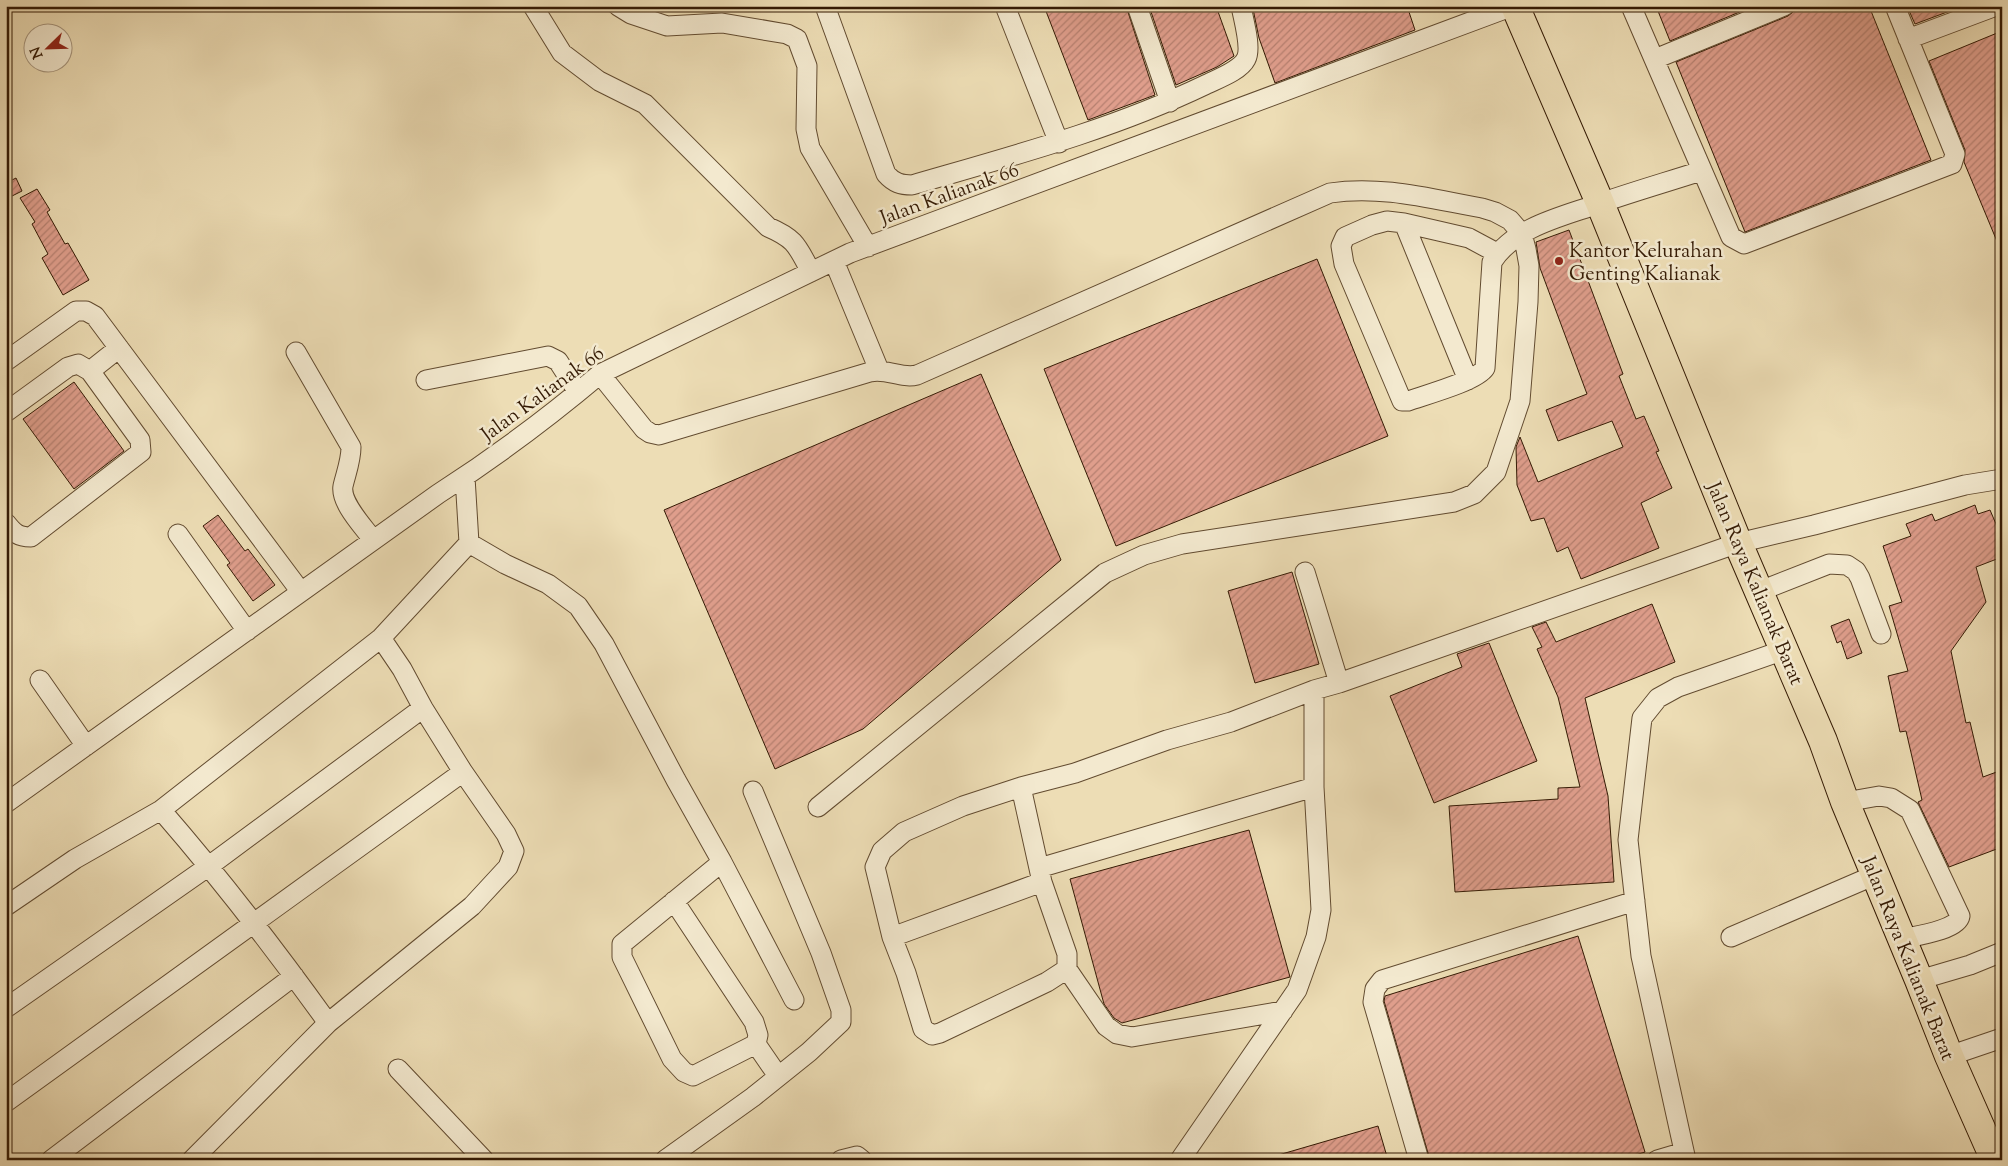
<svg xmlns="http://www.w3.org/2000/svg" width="2008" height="1166" viewBox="0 0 2008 1166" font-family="'Sorts Mill Goudy',serif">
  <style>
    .building { fill: url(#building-hatch); stroke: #341a04 }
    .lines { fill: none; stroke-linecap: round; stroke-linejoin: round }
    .minor-casing { stroke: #624b30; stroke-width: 21 }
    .highway-casing { stroke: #341a04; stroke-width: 30 }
    .minor { stroke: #f3e9cf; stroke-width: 19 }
    .highway { stroke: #edddb5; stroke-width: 28 }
    .poi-dot { fill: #8f2418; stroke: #f3e9cf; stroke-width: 2 }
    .labels { text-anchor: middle; stroke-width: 5; stroke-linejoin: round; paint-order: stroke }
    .street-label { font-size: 20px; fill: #341a04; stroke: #f3e9cf }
    .poi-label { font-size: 20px; fill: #341a04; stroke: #f3e9cf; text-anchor: start }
  </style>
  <defs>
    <pattern id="building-hatch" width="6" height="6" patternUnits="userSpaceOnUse" patternTransform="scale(1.25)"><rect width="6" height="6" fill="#df9e8c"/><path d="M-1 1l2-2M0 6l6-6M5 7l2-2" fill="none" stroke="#b68070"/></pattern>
  </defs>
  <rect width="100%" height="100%" fill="#edddb5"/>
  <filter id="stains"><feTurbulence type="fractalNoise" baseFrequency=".004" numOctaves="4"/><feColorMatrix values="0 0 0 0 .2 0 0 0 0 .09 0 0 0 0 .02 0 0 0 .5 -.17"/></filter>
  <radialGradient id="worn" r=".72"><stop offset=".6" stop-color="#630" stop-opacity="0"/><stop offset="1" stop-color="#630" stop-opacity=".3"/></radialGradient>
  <!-- building -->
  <path class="building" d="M 1044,6 L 1126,6 L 1155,95 L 1088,120 Z
    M 1149,6 L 1216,6 L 1234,56 L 1217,67 L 1176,85 Z
    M 1260,6 L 1407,6 L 1415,30 L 1275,83 L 1259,38 L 1253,9 Z
    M 1656,6 L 1754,6 L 1670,41 Z
    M 1795,6 L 1869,6 L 1931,160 L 1745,232 L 1676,62 L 1788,16 L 1793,12 Z
    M 1907,6 L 1963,6 L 1915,24 Z
    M 2002,31 L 2002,251 L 2001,251 L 1964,162 L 1965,150 L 1929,61 Z
    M 16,178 L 22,191 L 10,197 L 6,190 L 6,183 Z
    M 37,189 L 50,210 L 47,212 L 65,244 L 68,243 L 89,280 L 63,295 L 42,258 L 48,254 L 32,224 L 35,222 L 20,198 Z
    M 1569,230 L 1623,374 L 1619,376 L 1636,419 L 1644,416 L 1659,451 L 1656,452 L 1672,488 L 1641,503 L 1659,548 L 1581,579 L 1568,547 L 1557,552 L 1544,518 L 1531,521 L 1517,485 L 1516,447 L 1520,437 L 1538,482 L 1623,447 L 1612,421 L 1558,441 L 1546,410 L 1587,394 L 1540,268 L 1536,242 Z
    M 1317,259 L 1388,436 L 1116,546 L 1044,369 Z
    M 981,374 L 1061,560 L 863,729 L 775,769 L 664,510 Z
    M 74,382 L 124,451 L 74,489 L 23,419 Z
    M 1975,505 L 1978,514 L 1990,510 L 2002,538 L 2002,557 L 1976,567 L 1986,602 L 1951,651 L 1966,723 L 1970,722 L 1983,777 L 2002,770 L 2002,847 L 1949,867 L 1918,802 L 1922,800 L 1906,731 L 1900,732 L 1888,676 L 1908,671 L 1889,606 L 1902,602 L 1883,546 L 1911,536 L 1906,524 L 1932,514 L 1935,521 Z
    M 218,515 L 245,551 L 248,549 L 275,585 L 253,601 L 227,565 L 230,563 L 203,526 Z
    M 1292,572 L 1319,664 L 1255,683 L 1228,591 Z
    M 1652,604 L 1675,662 L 1585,698 L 1608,796 L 1614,882 L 1455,892 L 1449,806 L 1558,799 L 1558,788 L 1580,787 L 1558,697 L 1537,649 L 1542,647 L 1532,627 L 1546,622 L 1556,642 Z
    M 1849,619 L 1862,653 L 1847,659 L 1841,641 L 1837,643 L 1831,626 Z
    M 1489,643 L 1537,761 L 1434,803 L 1390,696 L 1462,667 L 1457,654 Z
    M 1249,830 L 1290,977 L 1122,1023 L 1114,1018 L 1104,1004 L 1070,879 Z
    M 1578,936 L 1645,1152 L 1620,1160 L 1430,1160 L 1384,1001 L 1385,996 Z
    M 1378,1126 L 1388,1160 L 1276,1160 L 1275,1156 Z"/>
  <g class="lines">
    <defs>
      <path id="minor" d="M 533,6 L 562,53 L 599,81 L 645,104 L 768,227 C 796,239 797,246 811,272
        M 618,6 L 631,14 L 667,26 L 722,23 L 787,34 L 797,39 L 807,66 L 806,129 L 810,148 L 868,247
        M 825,6 L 886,174 C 894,183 901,185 912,185 C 1012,156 1111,130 1205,85 C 1217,79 1240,71 1246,59 C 1252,48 1243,18 1241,6
        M 1005,6 L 1059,143
        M 1137,6 L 1170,102
        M 1631,6 L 1731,237 L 1744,244 L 1952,164 L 1955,154 L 1895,6
        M 1908,39 L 1996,6
        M 1655,59 L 1784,6
        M 1404,223 L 1468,380
        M 1497,253 L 1469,238 L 1404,223 L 1387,221 L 1372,225 L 1345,237 L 1341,246 L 1344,264 L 1402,401 L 1408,401 C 1425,395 1477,381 1485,368 L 1492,262 C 1514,227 1561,217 1598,204 C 1632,192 1667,182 1701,171
        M 834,261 L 879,370
        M 296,352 L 351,447 C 351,461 346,473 343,486 C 340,503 364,527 373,540
        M 6,361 L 76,311 L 86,311 L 95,316 L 301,592
        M 600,374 L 644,429 L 650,433 L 659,435 L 870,372 C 887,368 901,379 917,375 L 1330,193 C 1381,185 1431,199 1482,208 L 1495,212 L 1510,220 L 1522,234 L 1526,249 L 1529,266 L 1528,302 L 1520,401 L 1496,472 L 1474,494 L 1454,502 L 1182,544 L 1144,555 L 1105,573 L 818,807
        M 426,380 L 548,356 L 558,361 L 578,392
        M 6,412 L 68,367 L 78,364 L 90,371
        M 465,477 L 469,543 L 505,564 L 548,584 L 578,606 L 604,644 L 676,780 L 722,862 L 622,944 L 622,957 L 672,1059 L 684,1072 L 693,1076 L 756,1044 L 758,1035 L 754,1022 L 674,901
        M 6,523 C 14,533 18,537 31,537 L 141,452 L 140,440 L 90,371 L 119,348
        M 178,534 L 247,631
        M 1305,572 L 1339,683
        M 1760,591 L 1829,564 L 1847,565 L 1856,571 L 1860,578 L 1881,634
        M 40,680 L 86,746
        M 1021,787 L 1042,882 L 1067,954 L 1067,969 L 1106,1026 L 1117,1034 L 1132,1037 L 1283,1011
        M 1845,802 L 1879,796 L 1891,798 L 1910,810 L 1960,916 C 1958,930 1915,936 1902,939
        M 6,803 L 438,494 C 494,458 549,417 600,374 L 850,253 L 1513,6
        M 161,810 C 220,878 275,949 328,1023
        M 722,862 L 794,1000
        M 1039,868 L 1314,787
        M 1042,882 L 892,937 L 906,973 L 923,1029 L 932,1035 L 940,1033 L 1047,982 L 1067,969
        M 6,906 L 75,859 L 161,810 L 381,638 L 469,543
        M 892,937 L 875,867 L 882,851 L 904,832 L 963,806 L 1021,787 L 1075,773 L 1167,740 L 1231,722 L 1314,690 L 1339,683 L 1738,543 L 1814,525 L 1965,485 L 2002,479
        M 1731,937 L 1875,875
        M 1919,980 L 1970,965 L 2002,952
        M 6,1008 L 209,866 L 423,708
        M 756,1044 L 778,1076
        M 1949,1056 L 2002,1038
        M 398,1069 L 484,1160
        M 6,1102 L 463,772
        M 51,1160 L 294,976
        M 192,1160 L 328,1023 L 472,906 L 508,867 L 514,851 L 506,834 L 463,772 L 423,708 L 402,669 L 381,638
        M 665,1160 L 753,1097 L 809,1052 L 841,1022 L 841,1010 L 821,953 L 753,791
        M 841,1160 L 857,1156 L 862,1160
        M 1180,1160 L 1297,990 L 1316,937 L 1321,910 L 1314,787 L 1314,690
        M 1419,1160 L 1373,1002 L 1375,989 L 1382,980 L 1635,901
        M 1657,1160 L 1684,1152
        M 1686,1160 L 1641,956 L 1628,840 L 1642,718 L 1658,698 L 1678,687 L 1784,650"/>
      <path id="highway" d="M 1515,6 L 1600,203 L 1738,543 L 1823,741 L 1845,802 L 1919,980 L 1949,1056 L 1995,1160"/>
    </defs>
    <!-- minor casing -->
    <use href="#minor" class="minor-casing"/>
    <!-- highway casing -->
    <use href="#highway" class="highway-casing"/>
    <!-- minor -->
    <use href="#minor" class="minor"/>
    <!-- highway -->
    <use href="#highway" class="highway"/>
  </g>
  <!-- markers -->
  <circle class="poi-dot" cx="1559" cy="261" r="5"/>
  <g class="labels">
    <!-- street labels -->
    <g class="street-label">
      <text transform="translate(949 193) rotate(-20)" y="7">Jalan Kalianak 66</text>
      <text transform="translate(542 393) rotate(-36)" y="7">Jalan Kalianak 66</text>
      <text transform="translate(1756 583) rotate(67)" y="7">Jalan Raya Kalianak Barat</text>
      <text transform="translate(1909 958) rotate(68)" y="7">Jalan Raya Kalianak Barat</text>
    </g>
    <!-- poi labels -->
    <g class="poi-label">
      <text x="1569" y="257">Kantor Kelurahan<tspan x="1569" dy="23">Genting Kalianak</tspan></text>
    </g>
  </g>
  <!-- margin -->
  <rect width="2008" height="1166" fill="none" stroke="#edddb5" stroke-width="25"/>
  <rect x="8" y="8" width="1993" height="1151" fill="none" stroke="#341a04" stroke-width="2.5"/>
  <rect x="12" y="12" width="1983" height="1141" fill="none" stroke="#341a04"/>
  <!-- north arrow -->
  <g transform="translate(48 48) rotate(247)"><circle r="24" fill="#f3e9cf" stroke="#a7967e"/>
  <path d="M0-4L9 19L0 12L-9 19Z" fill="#8f2418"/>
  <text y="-8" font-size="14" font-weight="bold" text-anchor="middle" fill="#341a04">N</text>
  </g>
  <rect width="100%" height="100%" filter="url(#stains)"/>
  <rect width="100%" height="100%" fill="url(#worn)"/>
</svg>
